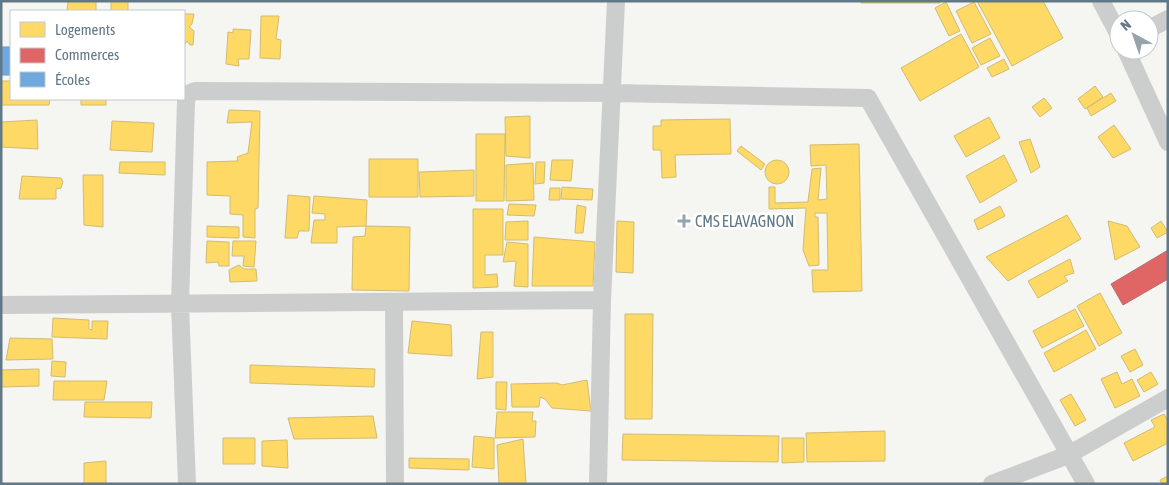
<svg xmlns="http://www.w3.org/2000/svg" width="1169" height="485" viewBox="0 0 1169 485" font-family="'Asap Condensed',sans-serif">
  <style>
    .homes { fill: #ffd966; stroke: #d0bc70 }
    .shops { fill: #e06666; stroke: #ba6b70 }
    .schools { fill: #6fa8dc; stroke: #6b9ac2 }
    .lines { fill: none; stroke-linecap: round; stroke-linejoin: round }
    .street { stroke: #cccece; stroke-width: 18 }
    .poi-dot { fill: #95a4ac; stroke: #fff; stroke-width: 2 }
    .labels { text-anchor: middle; stroke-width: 5; stroke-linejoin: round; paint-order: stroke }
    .poi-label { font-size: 16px; fill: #617886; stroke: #fff; text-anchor: start }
  </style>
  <rect width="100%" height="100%" fill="#f5f5f2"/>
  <!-- homes -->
  <path class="homes" d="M 68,1 L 96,1 L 96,11 L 67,11 Z
    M 111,1 L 128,1 L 128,11 L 111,11 Z
    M 861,1 L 940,1 L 940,3 L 861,3 Z
    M 977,1 L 1043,1 L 1063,38 L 1012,66 Z
    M 946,2 L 960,31 L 949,36 L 935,8 Z
    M 974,2 L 991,34 L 972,43 L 956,11 Z
    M 184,14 L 194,14 L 192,24 L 189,27 L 194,31 L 193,45 L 190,45 L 187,41 L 184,46 Z
    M 261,16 L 279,16 L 276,39 L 281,40 L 280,59 L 260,58 Z
    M 233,29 L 251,30 L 249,59 L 238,59 L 239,66 L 226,64 L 228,32 L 233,33 Z
    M 961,34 L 979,67 L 920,101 L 901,68 Z
    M 990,38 L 1000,56 L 981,65 L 972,48 Z
    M 1004,59 L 1009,69 L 992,77 L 987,68 Z
    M 1,81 L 11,81 L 11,99 L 50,99 L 49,105 L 1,105 Z
    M 1095,86 L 1103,97 L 1085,109 L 1078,99 Z
    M 1111,93 L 1116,101 L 1091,116 L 1087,108 Z
    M 1044,98 L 1052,108 L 1040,117 L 1032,107 Z
    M 81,99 L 106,99 L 106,105 L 81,105 Z
    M 229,110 L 260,111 L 258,208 L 255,209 L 255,238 L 243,237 L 243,215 L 230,214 L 230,196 L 207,195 L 207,162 L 238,161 L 237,157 L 248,153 L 252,122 L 227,123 Z
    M 530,116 L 530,158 L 506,156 L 505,117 Z
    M 989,117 L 1000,138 L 966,157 L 954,136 Z
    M 730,119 L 731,154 L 675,155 L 676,177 L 662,178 L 661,150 L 653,150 L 653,126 L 661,126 L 661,120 Z
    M 37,120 L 38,149 L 1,147 L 1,122 Z
    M 112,121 L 154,123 L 152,152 L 110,150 Z
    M 1114,125 L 1131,149 L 1113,158 L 1098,137 Z
    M 476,134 L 505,134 L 504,201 L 476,201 Z
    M 1030,139 L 1040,167 L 1031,173 L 1019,142 Z
    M 859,144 L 862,291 L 813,292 L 812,270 L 828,270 L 827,213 L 815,213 L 815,217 L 818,217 L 819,265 L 809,266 L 803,250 L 806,208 L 769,209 L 769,187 L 775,187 L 775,203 L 808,202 L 812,169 L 821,168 L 818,200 L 827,199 L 826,165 L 811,166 L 810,145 Z
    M 741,146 L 765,164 L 761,170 L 737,151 Z
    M 1004,155 L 1017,181 L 980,203 L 966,176 Z
    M 369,159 L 418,159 L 418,197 L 369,197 Z
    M765 172a12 12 0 1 1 24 0a12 12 0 1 1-24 0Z
    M 552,160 L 573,160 L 571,181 L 550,180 Z
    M 120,162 L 165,162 L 165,175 L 119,173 Z
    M 536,162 L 545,162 L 544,183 L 535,184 Z
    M 533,163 L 534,200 L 506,201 L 506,165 Z
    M 474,170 L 474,196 L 420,197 L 419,172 Z
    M 83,175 L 103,175 L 103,227 L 84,225 Z
    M 22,176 L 61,178 L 63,182 L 61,188 L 56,189 L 56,199 L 19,199 Z
    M 562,187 L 593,189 L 592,200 L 561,199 Z
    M 550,188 L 560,188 L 560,200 L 549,200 Z
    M 288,195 L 310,197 L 309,231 L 299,231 L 297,238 L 285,238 Z
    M 314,196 L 367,200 L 366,226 L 337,227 L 337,243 L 311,243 L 314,220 L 325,220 L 325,214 L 312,213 Z
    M 509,204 L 536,205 L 534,216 L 507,215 Z
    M 577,205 L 586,207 L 583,233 L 575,233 Z
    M 1000,206 L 1005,216 L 978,230 L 974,220 Z
    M 473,209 L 503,209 L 503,255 L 485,255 L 485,275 L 497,274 L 498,287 L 473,288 Z
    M 1067,215 L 1081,239 L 1008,281 L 986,257 Z
    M 528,221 L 528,240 L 505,240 L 506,222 Z
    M 617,221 L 634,222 L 633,273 L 616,272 Z
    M 1108,221 L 1127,226 L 1140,247 L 1115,260 Z
    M 1161,221 L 1168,232 L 1157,238 L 1151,228 Z
    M 207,226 L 239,227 L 239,238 L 207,237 Z
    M 366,226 L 410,227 L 409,291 L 352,290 L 353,237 L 365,236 Z
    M 534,237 L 595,242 L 593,286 L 532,286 Z
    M 207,241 L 229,242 L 229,266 L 219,266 L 218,262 L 206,263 Z
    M 233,241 L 256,241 L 254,267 L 243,266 L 244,256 L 232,256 Z
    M 507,242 L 528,244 L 528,287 L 514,286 L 516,261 L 503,262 Z
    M 1070,259 L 1074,273 L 1064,276 L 1068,281 L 1038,298 L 1028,281 Z
    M 239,265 L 244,269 L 256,269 L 257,281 L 230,282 L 229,270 Z
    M 1100,293 L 1122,333 L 1099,346 L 1077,306 Z
    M 1075,309 L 1084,326 L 1042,348 L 1033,331 Z
    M 625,314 L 653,314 L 652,419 L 625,419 Z
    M 53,318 L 89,320 L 89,329 L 92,330 L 92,321 L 108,321 L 107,339 L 52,337 Z
    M 412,321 L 451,325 L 452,356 L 408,353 Z
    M 1086,330 L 1096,349 L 1054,372 L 1044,353 Z
    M 481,332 L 493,332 L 493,377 L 477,379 Z
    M 10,338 L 52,339 L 53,359 L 6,360 Z
    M 1135,349 L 1143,365 L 1130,372 L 1121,356 Z
    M 52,361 L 66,362 L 65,377 L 51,376 Z
    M 250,365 L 375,369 L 374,387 L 250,383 Z
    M 39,369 L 39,386 L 1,387 L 1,370 Z
    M 1117,372 L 1122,384 L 1132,379 L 1140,396 L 1115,408 L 1101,379 Z
    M 1151,372 L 1158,384 L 1144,392 L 1137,380 Z
    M 587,380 L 591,411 L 552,408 L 545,399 L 540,397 L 539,407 L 512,407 L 511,384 L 557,383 L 562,385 Z
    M 54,381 L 107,381 L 104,400 L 53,400 Z
    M 496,382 L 507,382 L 506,410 L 496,409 Z
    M 1071,394 L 1086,420 L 1075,426 L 1060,400 Z
    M 85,402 L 152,402 L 151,418 L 84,417 Z
    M 497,412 L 533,412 L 532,421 L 536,421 L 535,437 L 495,438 Z
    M 1164,414 L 1168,421 L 1168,443 L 1133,461 L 1124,443 L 1155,427 L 1151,420 Z
    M 373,416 L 377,438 L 294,439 L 288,418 Z
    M 885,431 L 885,461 L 807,462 L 806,433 Z
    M 623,434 L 779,436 L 778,462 L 622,460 Z
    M 474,436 L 494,438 L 494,469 L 472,467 Z
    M 223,438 L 255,438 L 255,464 L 223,464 Z
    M 782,438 L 804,438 L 804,462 L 782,463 Z
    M 523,439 L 526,484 L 499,484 L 497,445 Z
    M 287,440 L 288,468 L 262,466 L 262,441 Z
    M 409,458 L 469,459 L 469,470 L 409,468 Z
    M 106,461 L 106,484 L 84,484 L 84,463 Z
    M 1168,476 L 1168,484 L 1162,484 L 1160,480 Z"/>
  <!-- shops -->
  <path class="shops" d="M 1168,250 L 1168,279 L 1123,305 L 1111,284 Z"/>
  <!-- schools -->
  <path class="schools" d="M 1,47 L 11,47 L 11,75 L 1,75 Z"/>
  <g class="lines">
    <!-- street -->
    <path class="street" d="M 1101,1 L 1119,35
      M 1149,29 L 1168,19
      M 1126,50 L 1168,142
      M 394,302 L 395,484
      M 1,305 L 602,300
      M 187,484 L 180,305 L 186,101 L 188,94 L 195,91 L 614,93 L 868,98 L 1086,484
      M 598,484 L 602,300 L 616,1
      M 992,484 L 1068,455 L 1168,398"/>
  </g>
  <!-- markers -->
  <path class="poi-dot" d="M681.5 213.5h5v5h5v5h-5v5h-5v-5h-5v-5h5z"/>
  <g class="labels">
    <!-- poi labels -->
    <g class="poi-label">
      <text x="695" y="227">CMS ELAVAGNON</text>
    </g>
  </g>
  <!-- border -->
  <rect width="1169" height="485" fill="none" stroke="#617886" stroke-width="5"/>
  <!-- legend -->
  <rect x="10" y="10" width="175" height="90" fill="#ffffff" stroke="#c0c9cf"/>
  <rect x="20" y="22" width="25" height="15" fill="#ffd966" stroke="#c0c9cf"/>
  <text x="55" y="35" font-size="15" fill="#617886">Logements</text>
  <rect x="20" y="48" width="25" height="15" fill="#e06666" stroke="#c0c9cf"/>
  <text x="55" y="60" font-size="15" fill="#617886">Commerces</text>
  <rect x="20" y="72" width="25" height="15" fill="#6fa8dc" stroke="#c0c9cf"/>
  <text x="55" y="85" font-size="15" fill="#617886">Écoles</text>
  <!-- north arrow -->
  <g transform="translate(1134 35) rotate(320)"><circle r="24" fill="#ffffff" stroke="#c0c9cf"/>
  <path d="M0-4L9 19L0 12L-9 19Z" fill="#95a4ac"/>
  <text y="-8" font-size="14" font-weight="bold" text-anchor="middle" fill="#617886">N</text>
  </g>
</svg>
